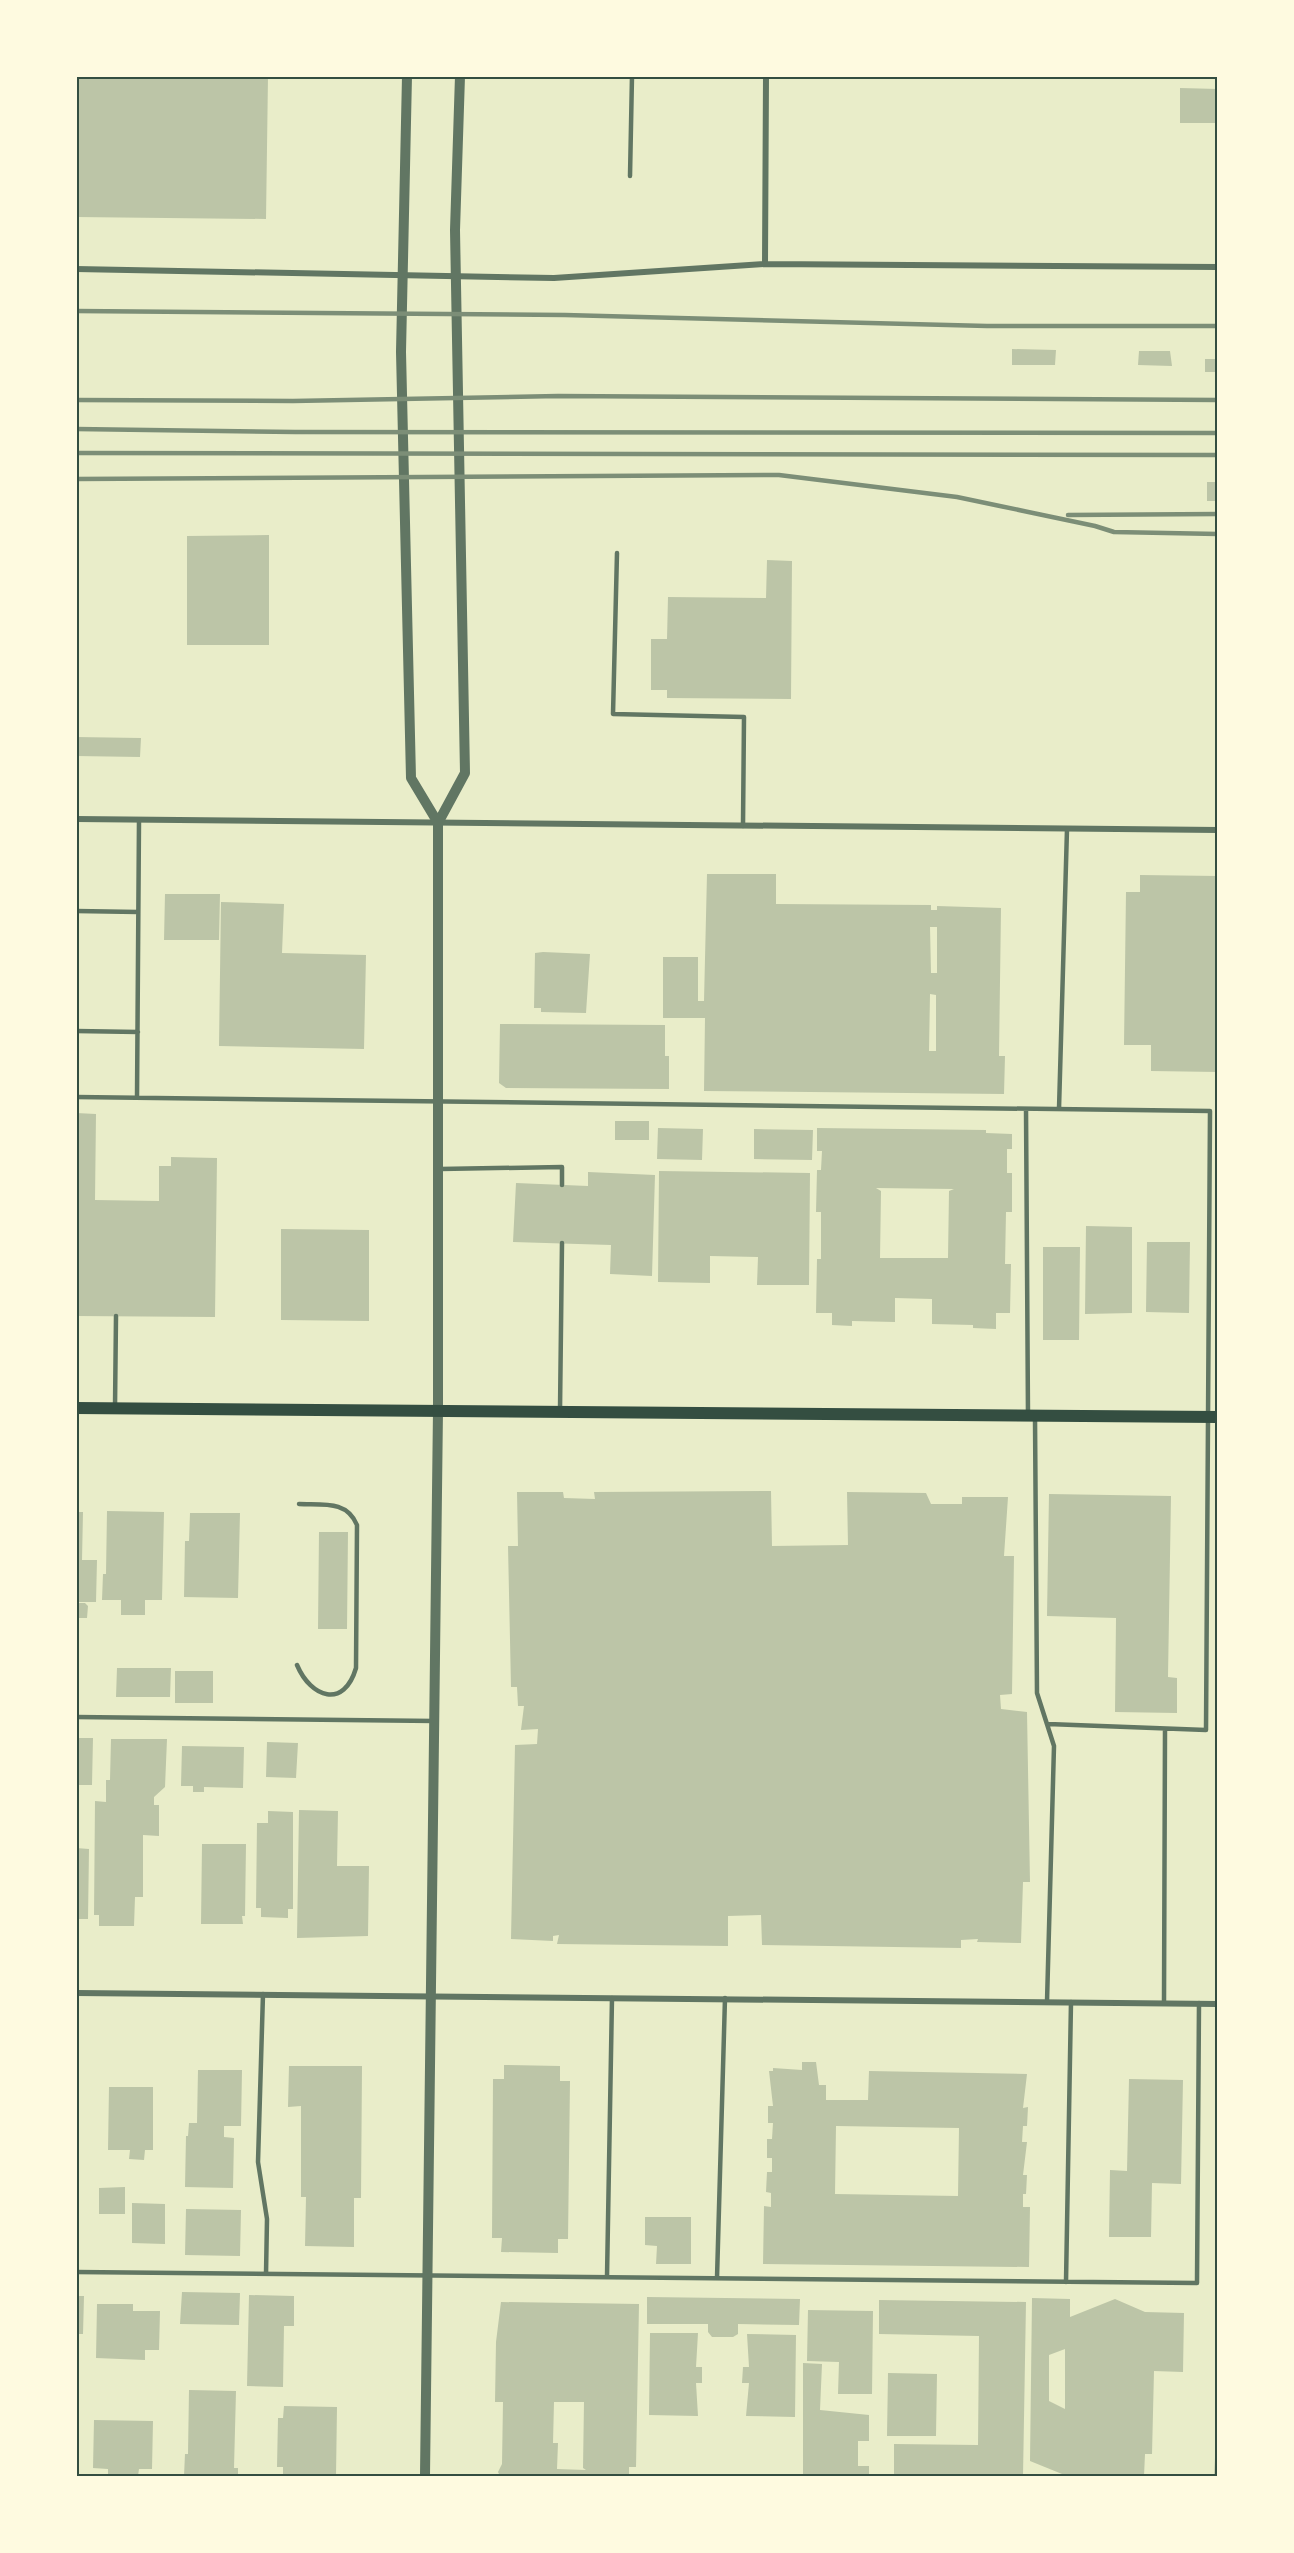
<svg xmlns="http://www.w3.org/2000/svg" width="1294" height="2553" viewBox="0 0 1294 2553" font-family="Figtree,sans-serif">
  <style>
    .building { fill: #bcc5a7; fill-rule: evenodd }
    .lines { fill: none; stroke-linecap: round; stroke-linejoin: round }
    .service { stroke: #617663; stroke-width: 4.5 }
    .minor { stroke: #617663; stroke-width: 6 }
    .tertiary { stroke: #617663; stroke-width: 10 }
    .secondary { stroke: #344e41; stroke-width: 12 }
    .rail { stroke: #7c8e77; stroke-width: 4.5 }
    .neatline { fill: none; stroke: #344e41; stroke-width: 2 }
  </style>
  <rect width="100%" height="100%" fill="#e9edc9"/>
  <!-- building -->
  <path class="building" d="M 76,76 L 268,76 L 266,219 L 76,217 Z
    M 1180,88 L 1218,89 L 1218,123 L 1180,123 Z
    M 1012,349 L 1056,350 L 1055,365 L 1012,365 Z
    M 1139,351 L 1170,351 L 1172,366 L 1138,365 Z
    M 1205,359 L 1218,359 L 1218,372 L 1205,372 Z
    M 1207,482 L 1218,482 L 1218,501 L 1207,501 Z
    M 269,535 L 269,645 L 187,645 L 187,536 Z
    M 767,560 L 792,561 L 791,699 L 667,698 L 667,690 L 651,690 L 651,639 L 667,639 L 668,597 L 766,598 Z
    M 76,737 L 141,738 L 140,757 L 76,756 Z
    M 707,874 L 776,874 L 776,904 L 931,905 L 931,910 L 937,910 L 937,906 L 1001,908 L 999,1056 L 1005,1056 L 1004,1094 L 704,1091 L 705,1018 L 663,1018 L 663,957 L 698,957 L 698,1001 L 704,1001 ZM 930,927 L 937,927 L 937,973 L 931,973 ZM 930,994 L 936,995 L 936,1051 L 929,1051 Z
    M 1140,875 L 1218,876 L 1218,1072 L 1151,1071 L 1151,1045 L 1124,1045 L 1126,892 L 1140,892 Z
    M 165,894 L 220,894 L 219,940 L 164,940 Z
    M 221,902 L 284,904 L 282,953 L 366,955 L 364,1049 L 219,1046 Z
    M 543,952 L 590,954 L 586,1013 L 541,1012 L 541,1008 L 534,1008 L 535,953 Z
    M 500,1024 L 665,1025 L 665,1056 L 669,1056 L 669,1089 L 506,1088 L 499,1083 Z
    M 76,1113 L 96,1114 L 95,1200 L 159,1201 L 159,1166 L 171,1166 L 171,1157 L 217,1158 L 215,1317 L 76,1316 Z
    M 615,1121 L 649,1121 L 649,1140 L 615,1140 Z
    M 658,1128 L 703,1129 L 702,1160 L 657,1159 Z
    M 817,1128 L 986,1130 L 986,1133 L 1012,1134 L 1012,1149 L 1007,1149 L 1007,1173 L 1012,1173 L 1012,1212 L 1006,1212 L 1005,1264 L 1011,1264 L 1010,1313 L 996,1313 L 996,1329 L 973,1328 L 973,1325 L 932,1324 L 932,1299 L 895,1298 L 895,1322 L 852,1321 L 852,1326 L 832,1325 L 832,1313 L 816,1313 L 817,1259 L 821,1259 L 821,1212 L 816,1212 L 817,1170 L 821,1170 L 822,1151 L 817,1151 ZM 876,1188 L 954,1189 L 949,1191 L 948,1258 L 880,1258 L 881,1191 Z
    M 754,1129 L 813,1130 L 812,1160 L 754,1159 Z
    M 659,1171 L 810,1173 L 809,1285 L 757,1285 L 758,1257 L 710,1256 L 710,1283 L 658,1282 Z
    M 588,1172 L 655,1175 L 652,1276 L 610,1274 L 611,1245 L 513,1242 L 516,1183 L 588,1186 Z
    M 1086,1226 L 1132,1227 L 1132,1313 L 1085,1314 Z
    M 281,1229 L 369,1230 L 369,1321 L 281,1320 Z
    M 1147,1242 L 1190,1242 L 1189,1313 L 1146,1312 Z
    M 1043,1247 L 1080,1247 L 1079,1340 L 1043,1340 Z
    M 771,1491 L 772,1546 L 848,1545 L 847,1492 L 926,1493 L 931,1504 L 962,1504 L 962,1497 L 1008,1497 L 1004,1556 L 1014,1556 L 1012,1694 L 1000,1695 L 1001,1709 L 1027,1712 L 1030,1882 L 1023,1882 L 1021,1943 L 977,1942 L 978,1939 L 961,1940 L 961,1948 L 762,1945 L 761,1915 L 728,1916 L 728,1946 L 557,1944 L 559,1935 L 553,1936 L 553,1941 L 511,1939 L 515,1745 L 537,1744 L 538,1729 L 521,1730 L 524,1706 L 518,1706 L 517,1687 L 511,1687 L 508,1546 L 518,1546 L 517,1492 L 563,1492 L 564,1498 L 595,1499 L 594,1492 Z
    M 1049,1494 L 1171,1496 L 1168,1677 L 1177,1678 L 1177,1713 L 1115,1712 L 1116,1618 L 1047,1616 Z
    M 107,1511 L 164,1512 L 162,1600 L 145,1600 L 145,1615 L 121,1615 L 121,1600 L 102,1600 L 103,1574 L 106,1574 Z
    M 76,1512 L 83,1512 L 82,1560 L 97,1560 L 96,1602 L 77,1602 Z
    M 190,1513 L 240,1513 L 238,1598 L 184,1597 L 185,1541 L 189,1541 Z
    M 319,1532 L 348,1532 L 347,1629 L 318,1629 Z
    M 76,1603 L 85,1603 L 88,1606 L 87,1618 L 76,1618 Z
    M 117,1668 L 171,1668 L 170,1697 L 116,1697 Z
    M 175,1671 L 213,1671 L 213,1703 L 175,1703 Z
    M 76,1738 L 93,1738 L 92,1785 L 76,1785 Z
    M 111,1739 L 167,1739 L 165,1787 L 154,1797 L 154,1805 L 159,1805 L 159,1836 L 143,1835 L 143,1897 L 135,1897 L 134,1926 L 99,1926 L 99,1915 L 94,1915 L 95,1801 L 106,1802 L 106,1780 L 110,1780 Z
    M 267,1742 L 298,1743 L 296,1778 L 266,1777 Z
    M 182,1746 L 244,1747 L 243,1788 L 204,1787 L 204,1792 L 193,1792 L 193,1786 L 181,1786 Z
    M 299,1810 L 338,1811 L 337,1866 L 369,1866 L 368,1936 L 297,1938 Z
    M 268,1811 L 293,1812 L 293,1909 L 288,1909 L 288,1918 L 261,1917 L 261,1908 L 256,1908 L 257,1823 L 268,1823 Z
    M 202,1844 L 246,1844 L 245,1916 L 242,1916 L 243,1924 L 201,1924 Z
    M 76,1848 L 89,1849 L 88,1919 L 76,1919 Z
    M 802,2062 L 816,2062 L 819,2085 L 826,2085 L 826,2100 L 868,2100 L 869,2071 L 1027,2074 L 1023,2108 L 1028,2107 L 1027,2126 L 1023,2126 L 1022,2142 L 1027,2142 L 1023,2175 L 1027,2175 L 1026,2194 L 1023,2194 L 1023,2207 L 1030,2207 L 1029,2267 L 763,2264 L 764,2206 L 771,2207 L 771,2193 L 766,2192 L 767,2172 L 772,2172 L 772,2158 L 767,2158 L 767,2139 L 772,2139 L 773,2123 L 768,2123 L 768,2106 L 773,2106 L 769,2071 L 773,2071 L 773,2068 L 802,2070 ZM 836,2126 L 959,2128 L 958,2196 L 835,2194 Z
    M 504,2065 L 560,2066 L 560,2081 L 570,2081 L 568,2239 L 558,2239 L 558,2253 L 501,2252 L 502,2238 L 492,2238 L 493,2079 L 504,2079 Z
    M 289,2066 L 362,2066 L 361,2198 L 354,2198 L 354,2247 L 305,2246 L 306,2197 L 301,2197 L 301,2106 L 288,2107 Z
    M 198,2070 L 242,2070 L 241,2126 L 224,2126 L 224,2137 L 234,2138 L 233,2188 L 185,2187 L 186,2136 L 188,2136 L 189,2123 L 197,2123 Z
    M 1129,2079 L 1183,2080 L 1181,2184 L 1152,2183 L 1151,2237 L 1109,2237 L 1110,2170 L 1127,2171 Z
    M 109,2087 L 153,2087 L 153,2150 L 145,2150 L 144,2160 L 129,2159 L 130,2150 L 108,2150 Z
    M 125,2187 L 125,2214 L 99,2214 L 99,2188 Z
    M 132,2203 L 165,2204 L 165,2244 L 132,2243 Z
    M 186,2209 L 241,2210 L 240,2256 L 185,2255 Z
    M 645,2217 L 691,2217 L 691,2264 L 656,2264 L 657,2246 L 645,2245 Z
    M 182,2292 L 240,2293 L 239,2325 L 180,2324 Z
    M 249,2295 L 294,2296 L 294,2326 L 284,2326 L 283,2387 L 247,2386 Z
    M 76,2296 L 84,2296 L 83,2334 L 76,2334 Z
    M 647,2297 L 800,2299 L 799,2325 L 738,2324 L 738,2334 L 733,2337 L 712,2337 L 708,2332 L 708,2324 L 647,2324 Z
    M 1032,2298 L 1070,2299 L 1070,2317 L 1115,2299 L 1145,2312 L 1184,2313 L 1183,2372 L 1154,2371 L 1152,2454 L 1145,2454 L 1144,2476 L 1067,2476 L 1030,2461 ZM 1065,2349 L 1065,2409 L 1049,2401 L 1049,2355 Z
    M 879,2300 L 1026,2302 L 1023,2476 L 894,2476 L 894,2444 L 978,2445 L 979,2336 L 879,2334 Z
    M 501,2302 L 639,2304 L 636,2467 L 629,2467 L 629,2476 L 500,2476 L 498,2472 L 502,2464 L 503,2402 L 495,2402 L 496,2342 ZM 554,2402 L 584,2402 L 583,2468 L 586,2470 L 557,2469 L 558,2443 L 553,2443 Z
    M 97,2304 L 133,2304 L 133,2311 L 160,2311 L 159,2350 L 145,2350 L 145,2360 L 96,2358 Z
    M 808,2310 L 873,2311 L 872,2394 L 838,2394 L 839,2362 L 807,2361 Z
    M 650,2333 L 698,2333 L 696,2367 L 702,2367 L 702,2383 L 696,2383 L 698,2416 L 649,2415 Z
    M 747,2334 L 796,2335 L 795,2417 L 746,2416 L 749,2383 L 742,2383 L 743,2367 L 749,2367 Z
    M 803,2363 L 822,2364 L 820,2410 L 869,2415 L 869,2441 L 858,2441 L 858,2466 L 869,2466 L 869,2476 L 803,2476 Z
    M 888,2373 L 937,2374 L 936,2436 L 887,2436 Z
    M 189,2390 L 236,2391 L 234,2468 L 238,2468 L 238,2476 L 184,2476 L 185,2454 L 188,2454 Z
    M 284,2406 L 337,2407 L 336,2476 L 283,2476 L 283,2467 L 277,2467 L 278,2418 L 283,2418 Z
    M 94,2420 L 153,2421 L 152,2469 L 139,2469 L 138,2476 L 108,2476 L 108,2469 L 93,2468 Z
    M 1216,2439 L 1218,2439 L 1218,2476 L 1214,2476 Z"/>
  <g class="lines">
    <!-- service -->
    <path class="service" d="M 630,176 L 632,76
      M 617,553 L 613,714 L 744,717 L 743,826
      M 76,911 L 138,912
      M 76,1031 L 138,1032
      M 76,1097 L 1210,1111 L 1206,1730 L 1048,1724
      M 137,1098 L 139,820
      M 1026,1109 L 1028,1415
      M 1059,1109 L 1067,829
      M 440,1169 L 562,1167 L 562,1185
      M 115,1407 L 116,1316
      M 560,1411 L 562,1243
      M 1035,1418 L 1037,1693 L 1054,1746 L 1047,2002
      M 297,1665 C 311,1698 344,1709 356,1668 L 357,1525 C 347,1500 323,1505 299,1504
      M 76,1717 L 435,1721
      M 263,1994 L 258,2162 L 267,2219 L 266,2274
      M 1164,2003 L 1165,1730
      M 76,2272 L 1197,2283 L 1199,2003
      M 607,2277 L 612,1998
      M 717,2278 L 725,1998
      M 1066,2282 L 1071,2002"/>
    <!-- minor -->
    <path class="minor" d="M 765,264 L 766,76
      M 76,269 L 554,278 L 765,264 L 1218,267
      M 76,819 L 1218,830
      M 76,1993 L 1218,2004"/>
    <!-- tertiary -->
    <path class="tertiary" d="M 407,76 L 401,352 L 411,778 L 438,823
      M 425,2476 L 438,1410 L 438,823 L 465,773 L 455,230 L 460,76"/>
    <!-- secondary -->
    <path class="secondary" d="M 76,1408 L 1218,1417"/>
    <!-- rail -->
    <path class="rail" d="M 76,311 L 565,315 L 987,326 L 1218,326
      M 76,400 L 293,401 L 558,396 L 1218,400
      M 76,429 L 295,432 L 1218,433
      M 76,453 L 1218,455
      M 76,479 L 779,475 L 957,497 L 1095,526 L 1114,532 L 1218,534
      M 1068,515 L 1218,514"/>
  </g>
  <!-- border -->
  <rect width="1294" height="2553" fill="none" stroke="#fefae0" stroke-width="156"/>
  <rect x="78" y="78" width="1138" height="2397" class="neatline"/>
</svg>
